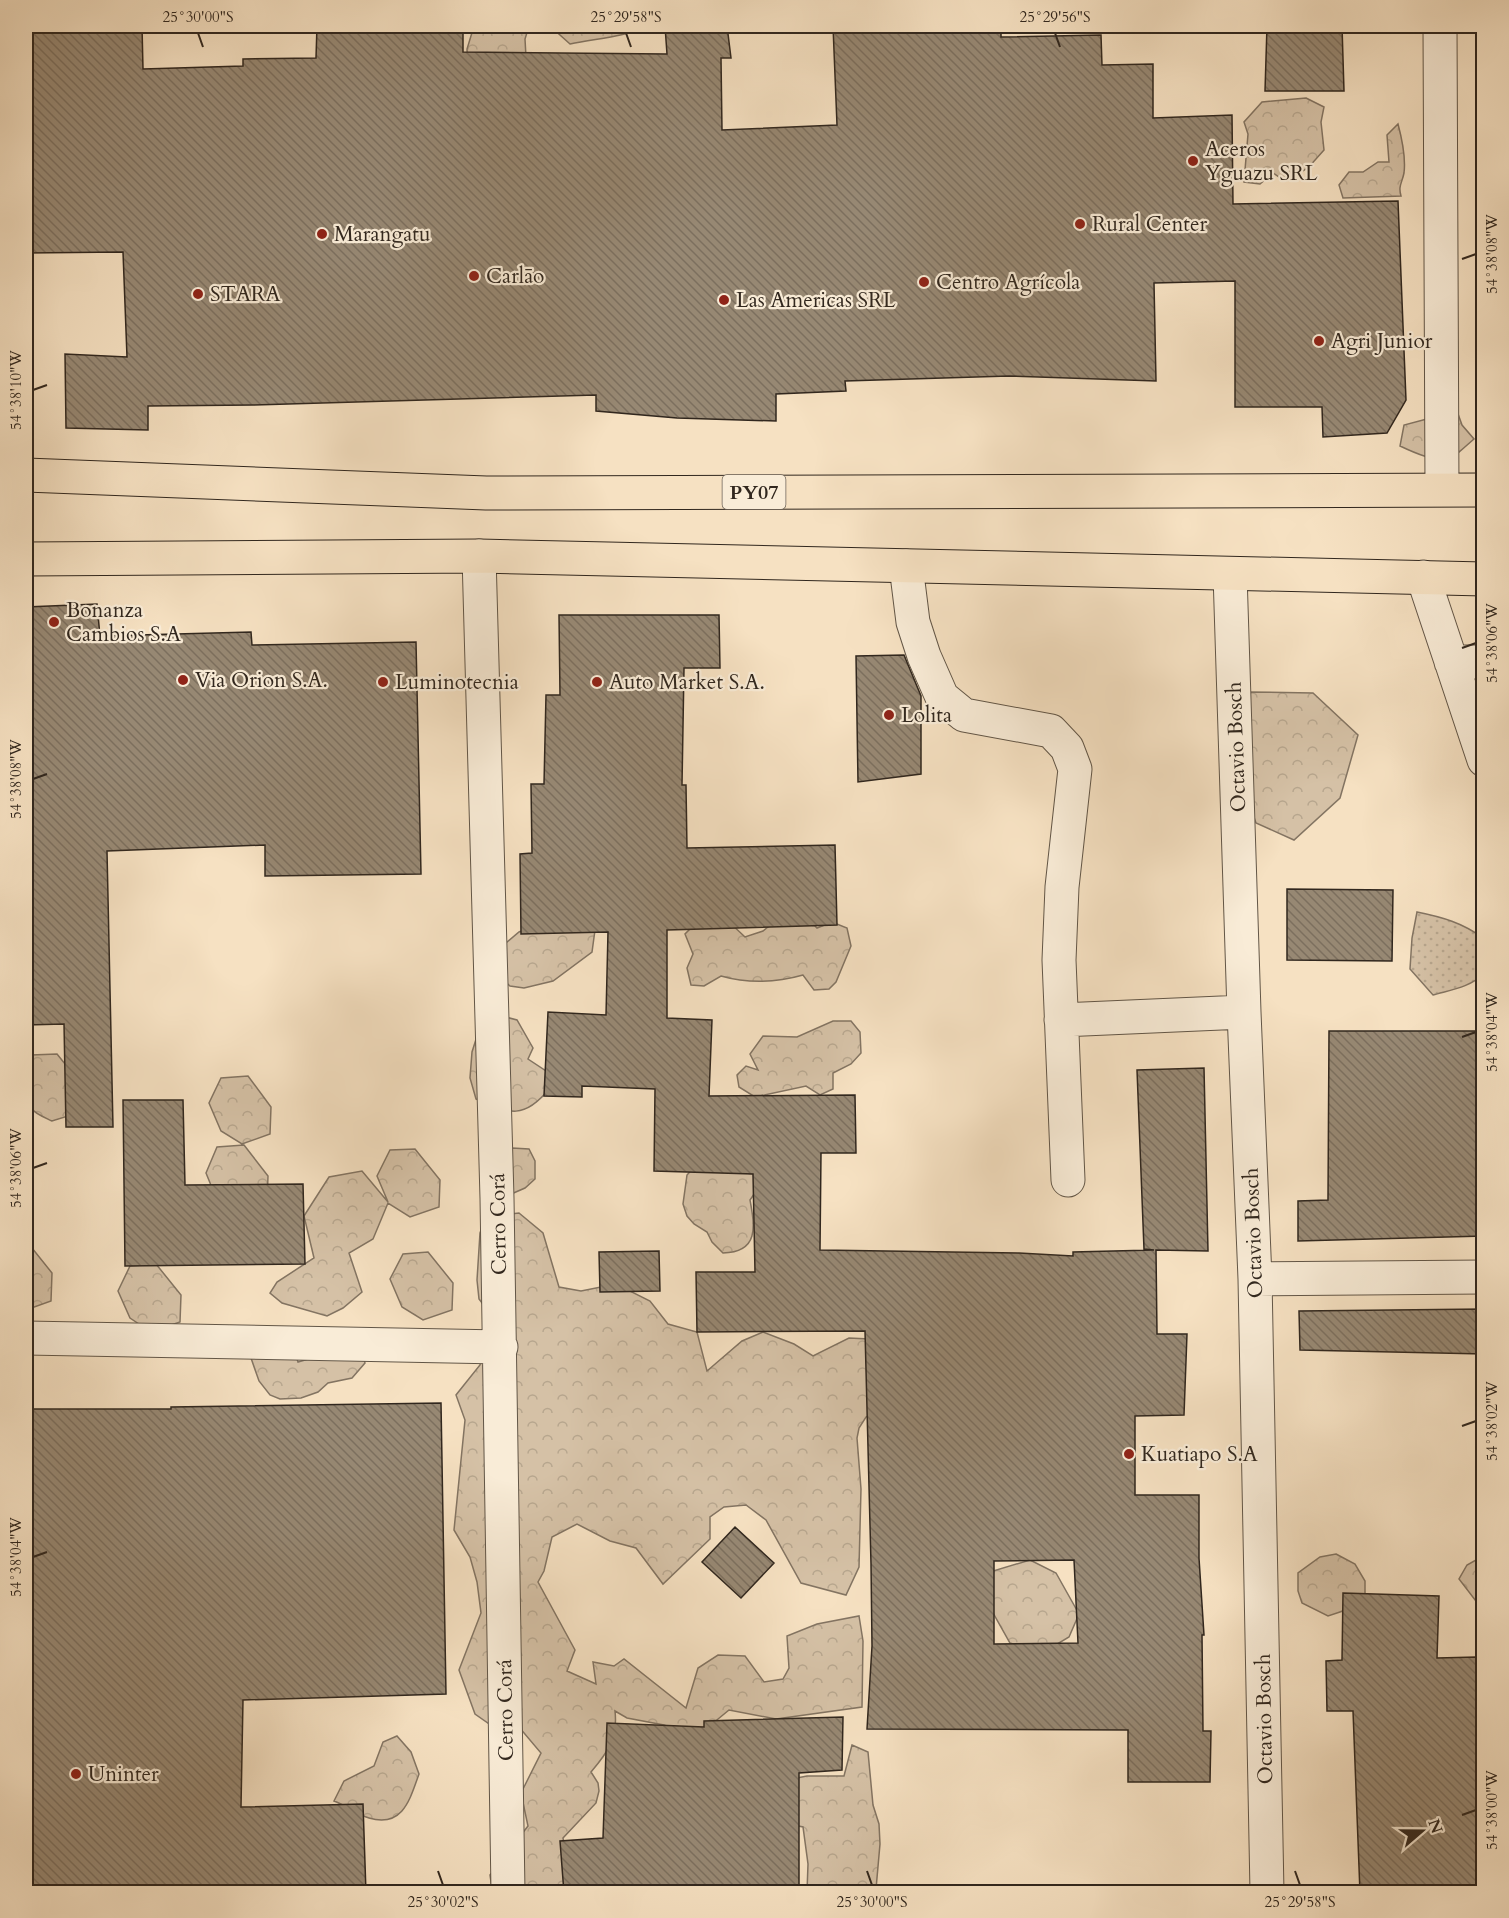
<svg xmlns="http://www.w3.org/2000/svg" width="1509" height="1918" viewBox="0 0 1509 1918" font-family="Cardo,serif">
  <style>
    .forest { fill: url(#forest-crowns); stroke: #837462; stroke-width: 1.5 }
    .park { fill: url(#park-dots); stroke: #837462; stroke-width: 1.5 }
    .building { fill: url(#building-back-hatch); stroke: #31271e; stroke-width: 1.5; fill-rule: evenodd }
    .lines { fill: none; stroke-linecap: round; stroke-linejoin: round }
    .minor-casing { stroke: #625647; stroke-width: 35 }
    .highway-casing { stroke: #31271e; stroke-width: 35 }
    .minor { stroke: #f9ecd7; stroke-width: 33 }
    .highway { stroke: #f6e1c2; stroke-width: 33 }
    .ticks { fill: none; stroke: #31271e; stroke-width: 2 }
    .poi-dot { fill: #8f2418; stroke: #f9ecd7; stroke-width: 2 }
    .labels { text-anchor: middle; stroke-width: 4.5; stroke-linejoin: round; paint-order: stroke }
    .shield { fill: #f9ecd7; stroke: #6d6256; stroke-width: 1.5 }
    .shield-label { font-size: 20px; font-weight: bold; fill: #31271e }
    .poi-label { font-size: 21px; fill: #31271e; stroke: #f9ecd7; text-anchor: start }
    .street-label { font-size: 21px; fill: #31271e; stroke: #f9ecd7 }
    .neatline { fill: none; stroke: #31271e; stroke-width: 2 }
    .ticks-label { font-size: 15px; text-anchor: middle; fill: #31271e }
  </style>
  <defs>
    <pattern id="forest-crowns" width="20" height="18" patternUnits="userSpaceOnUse" patternTransform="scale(1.5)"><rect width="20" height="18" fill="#d5c1a6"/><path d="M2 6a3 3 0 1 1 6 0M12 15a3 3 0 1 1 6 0" fill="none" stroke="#b7a68e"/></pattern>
    <pattern id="park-dots" width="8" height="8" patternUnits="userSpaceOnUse" patternTransform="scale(1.5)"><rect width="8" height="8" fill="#d5c1a6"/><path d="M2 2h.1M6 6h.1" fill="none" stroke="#b7a68e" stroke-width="1.8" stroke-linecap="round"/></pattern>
    <pattern id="building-back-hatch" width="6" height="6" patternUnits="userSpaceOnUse" patternTransform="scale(1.5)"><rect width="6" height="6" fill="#978873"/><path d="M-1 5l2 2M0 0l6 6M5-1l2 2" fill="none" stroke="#7c6f5e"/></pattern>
  </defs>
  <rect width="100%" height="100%" fill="#f6e1c2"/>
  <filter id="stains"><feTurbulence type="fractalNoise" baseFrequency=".00333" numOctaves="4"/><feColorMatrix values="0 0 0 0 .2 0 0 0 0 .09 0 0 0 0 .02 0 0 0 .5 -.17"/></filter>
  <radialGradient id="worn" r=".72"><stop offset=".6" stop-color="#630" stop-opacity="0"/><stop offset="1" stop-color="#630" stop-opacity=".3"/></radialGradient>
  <!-- forest -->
  <path class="forest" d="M 474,26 L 529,26 L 525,39 L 526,57 L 468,72 L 467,49 Z
    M 550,26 L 647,26 C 622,38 597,38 570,44 Z
    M 1306,98 L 1324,107 L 1321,122 L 1324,150 L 1308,168 L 1285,181 L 1273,173 L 1260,184 L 1244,182 L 1248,134 L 1244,122 L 1262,102 Z
    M 1398,124 C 1402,139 1406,157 1404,173 C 1402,183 1398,186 1401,196 L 1343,198 L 1339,185 L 1349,172 L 1363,172 L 1378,162 L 1389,162 L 1387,135 Z
    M 1457,411 L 1462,425 L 1474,439 L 1450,460 C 1431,460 1417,454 1400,446 L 1404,425 Z
    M 1249,692 L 1313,693 L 1358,735 L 1340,798 L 1294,840 L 1256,823 L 1243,786 Z
    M 782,915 L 812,923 L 817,928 L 832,922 L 847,928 L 851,946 L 836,982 L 829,989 L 814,990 L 803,975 C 775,983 749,984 721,976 L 704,986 L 691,985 L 687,968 L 693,954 L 685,934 L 697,922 L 728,921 L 745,937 L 763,931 Z
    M 534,926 L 595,930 L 592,952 L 553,981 L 524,988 L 510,986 L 501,978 L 500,948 L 519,932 Z
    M 502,1016 L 517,1020 L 533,1048 L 528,1059 L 546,1071 L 550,1088 C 524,1120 510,1114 476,1099 L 470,1078 L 472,1052 L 478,1033 Z
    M 833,1021 L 851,1021 L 860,1032 L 861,1053 L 851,1064 L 833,1073 L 833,1089 L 820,1095 L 806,1086 L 755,1097 L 739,1087 L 737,1075 L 746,1066 L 758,1070 L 750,1054 L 763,1036 L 797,1037 Z
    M 57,1054 L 82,1085 L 81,1112 L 52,1121 C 46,1118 35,1114 31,1108 C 20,1095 25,1069 31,1055 Z
    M 248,1076 L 271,1107 L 270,1134 L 242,1144 L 221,1131 L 209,1103 L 221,1078 Z
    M 244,1145 L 268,1176 L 267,1203 L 217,1200 L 206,1173 L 217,1147 Z
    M 512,1148 L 529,1149 L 535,1161 L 535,1179 L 525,1188 L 509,1195 L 490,1153 Z
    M 415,1149 L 440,1180 L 439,1207 L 410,1217 L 388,1203 L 373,1239 L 349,1253 L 362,1292 L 343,1308 L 327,1316 L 282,1303 L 270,1293 L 277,1282 L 314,1258 L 304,1216 L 329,1177 L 362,1171 L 388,1202 L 377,1176 L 390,1150 Z
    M 696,1165 L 753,1174 L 757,1190 L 750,1200 C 755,1227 759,1252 723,1253 L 712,1242 L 707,1232 L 694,1224 L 687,1216 L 683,1204 L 687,1175 Z
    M 519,1213 L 543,1233 L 559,1287 L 581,1291 L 616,1284 L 650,1301 L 668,1324 L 697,1332 L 707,1371 L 742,1341 L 763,1332 L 794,1344 L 813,1356 L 849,1338 L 869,1339 L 886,1406 L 866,1417 L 859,1428 L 857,1438 L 861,1489 L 859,1567 L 846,1595 L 801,1583 L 766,1520 L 746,1505 L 724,1507 L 710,1517 L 710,1539 L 663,1584 L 636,1548 L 610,1541 L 577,1524 L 552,1537 L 544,1571 L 538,1582 L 575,1650 L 567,1671 L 596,1684 L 593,1662 L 614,1666 L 624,1659 L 686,1708 L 698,1668 L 718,1655 L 745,1656 L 764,1682 L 783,1679 L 789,1668 L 787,1636 L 817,1624 L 859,1616 L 863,1641 L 862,1707 L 776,1719 L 729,1710 L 695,1738 L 664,1725 L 627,1718 L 615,1711 C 618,1738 608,1752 591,1772 L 598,1783 L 599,1791 L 596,1803 L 563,1838 L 566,1856 L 569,1892 L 499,1892 L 492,1889 L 490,1875 L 528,1826 L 521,1793 L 541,1753 L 519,1727 L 495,1728 L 475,1714 L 459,1670 L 481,1613 L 477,1582 L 470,1557 L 454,1530 L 465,1420 L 456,1395 L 480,1365 L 492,1316 L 479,1299 L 477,1280 L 480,1233 L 486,1217 Z
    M 26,1243 L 28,1243 L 52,1273 L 51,1301 L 26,1310 Z
    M 428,1252 L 453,1283 L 452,1310 L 423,1320 L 402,1307 L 390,1279 L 403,1254 Z
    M 156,1264 L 181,1295 L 180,1322 L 151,1332 L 130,1318 L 118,1291 L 130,1266 Z
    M 360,1344 L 365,1363 L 352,1378 L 328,1383 L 318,1392 L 301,1398 L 280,1399 L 270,1395 L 259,1381 L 251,1358 L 294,1349 L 298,1362 Z
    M 1336,1554 L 1355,1564 L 1365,1581 L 1365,1594 L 1355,1607 L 1328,1616 L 1302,1603 L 1298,1591 L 1298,1573 L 1320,1557 Z
    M 1483,1556 L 1483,1631 L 1479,1605 L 1459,1579 L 1467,1565 Z
    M 1030,1560 L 1056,1573 L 1079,1614 L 1069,1637 L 1049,1649 L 1023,1647 L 1010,1643 L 992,1611 L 993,1571 Z
    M 397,1736 L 411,1752 L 419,1774 C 410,1799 403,1828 369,1818 C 357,1815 346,1805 334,1801 L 344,1781 L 374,1766 L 383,1742 Z
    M 852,1745 L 868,1752 L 873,1805 L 879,1824 L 880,1844 L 876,1889 L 875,1892 L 807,1892 L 808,1864 L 803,1827 L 754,1817 L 766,1784 L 807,1776 L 844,1776 Z"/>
  <!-- park -->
  <path class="park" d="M 1417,912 C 1442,917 1463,923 1483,938 L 1483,974 C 1471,987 1450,990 1433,995 L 1410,969 L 1412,938 Z"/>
  <!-- building -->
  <path class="building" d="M 26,26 L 142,26 L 143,69 L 243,66 L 243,59 L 316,58 L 317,26 L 463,26 L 463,52 L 667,54 L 665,26 L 727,26 L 731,58 L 721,58 L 722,130 L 837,125 L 833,26 L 1001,26 L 1001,37 L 1101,35 L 1102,65 L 1153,64 L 1153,118 L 1232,115 L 1233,204 L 1398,201 L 1406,400 L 1387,433 L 1323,437 L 1322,407 L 1235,407 L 1235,281 L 1154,283 L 1156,381 L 1009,376 L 845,381 L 846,391 L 776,394 L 776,421 L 677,418 L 596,411 L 596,395 L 253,405 L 148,406 L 148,430 L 66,428 L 65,354 L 127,357 L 123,252 L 26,253 Z
    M 1267,26 L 1342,26 L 1344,91 L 1265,91 Z
    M 97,604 L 100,636 L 251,632 L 252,645 L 416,642 L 421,874 L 265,876 L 265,845 L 107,851 L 113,1127 L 66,1127 L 64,1024 L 26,1025 L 26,607 Z
    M 559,615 L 719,615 L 720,668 L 684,668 L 682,785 L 686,785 L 687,848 L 835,845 L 837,925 L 667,930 L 667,1018 L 712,1020 L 709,1096 L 855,1095 L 856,1153 L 821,1153 L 820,1250 L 1019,1253 L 1073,1256 L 1073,1252 L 1154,1250 L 1144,1249 L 1137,1070 L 1204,1068 L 1208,1251 L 1156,1250 L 1157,1334 L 1187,1334 L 1184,1415 L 1135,1416 L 1135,1495 L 1199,1495 L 1199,1558 L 1204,1635 L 1202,1635 L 1203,1731 L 1211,1731 L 1210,1782 L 1128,1782 L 1128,1730 L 867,1729 L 872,1646 L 871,1564 L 865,1331 L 697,1332 L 696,1272 L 755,1272 L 753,1174 L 654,1171 L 655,1089 L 582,1086 L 582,1097 L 544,1096 L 548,1012 L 606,1015 L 608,932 L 521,934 L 520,854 L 532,853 L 531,784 L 544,784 L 546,695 L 560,695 ZM 1074,1560 L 1078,1643 L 994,1644 L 994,1561 Z
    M 904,655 L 921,696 L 921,774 L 858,782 L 856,656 Z
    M 1287,889 L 1393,890 L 1392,961 L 1287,960 Z
    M 1329,1031 L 1484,1031 L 1484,1236 L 1298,1241 L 1298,1201 L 1328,1200 Z
    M 123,1100 L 183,1100 L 185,1185 L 303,1184 L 305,1264 L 125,1266 Z
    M 659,1251 L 660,1291 L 600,1292 L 599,1252 Z
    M 1484,1309 L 1484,1354 L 1300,1350 L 1299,1311 Z
    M 441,1403 L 446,1694 L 243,1700 L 241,1807 L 363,1804 L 366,1893 L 26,1893 L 26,1409 L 171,1409 L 171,1407 Z
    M 735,1527 L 774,1563 L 741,1598 L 702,1562 Z
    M 1343,1593 L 1439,1596 L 1437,1658 L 1476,1657 L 1477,1724 L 1484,1724 L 1484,1893 L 1360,1893 L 1353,1711 L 1327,1711 L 1326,1661 L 1342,1660 Z
    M 843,1717 L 842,1770 L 799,1773 L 799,1893 L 564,1893 L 560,1841 L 603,1838 L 607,1723 L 704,1727 L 704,1721 Z"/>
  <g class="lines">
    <defs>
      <path id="minor" d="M 1440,26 L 1442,489
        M 479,556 L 497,1198 L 508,1892
        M 906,566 L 913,622 L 924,656 L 942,697 L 964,715 L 1051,731 L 1067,748 L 1075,769 L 1062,887 L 1059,960 L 1068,1180
        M 1230,574 L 1244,1012 L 1255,1279 L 1267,1892
        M 1423,577 L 1484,760
        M 1451,662 L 1484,662
        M 1061,1020 L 1244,1012
        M 1255,1279 L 1484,1277
        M 26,1338 L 501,1347"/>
      <path id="highway" d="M 26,475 L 486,493 L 1484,490
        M 26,559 L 479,556 L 1484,579"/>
    </defs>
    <!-- minor casing -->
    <use href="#minor" class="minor-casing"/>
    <!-- highway casing -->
    <use href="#highway" class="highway-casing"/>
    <!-- minor -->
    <use href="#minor" class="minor"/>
    <!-- highway -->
    <use href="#highway" class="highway"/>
  </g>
  <!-- ticks -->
  <path class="ticks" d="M 198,33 L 203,47M 626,33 L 631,47M 1055,33 L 1060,47M 1462,259 L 1476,254M 33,390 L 47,385M 1462,648 L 1476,643M 33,779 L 47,774M 1462,1037 L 1476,1032M 33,1168 L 47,1163M 1462,1426 L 1476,1421M 33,1557 L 47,1552M 1462,1815 L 1476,1810M 438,1871 L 443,1885M 867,1871 L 872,1885M 1295,1871 L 1300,1885"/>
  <!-- markers -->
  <g class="poi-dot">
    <circle cx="1193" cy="161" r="6"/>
    <circle cx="1080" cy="224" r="6"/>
    <circle cx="322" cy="234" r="6"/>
    <circle cx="474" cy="276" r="6"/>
    <circle cx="924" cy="282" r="6"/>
    <circle cx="198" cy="294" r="6"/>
    <circle cx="724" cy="300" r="6"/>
    <circle cx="1319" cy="341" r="6"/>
    <circle cx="54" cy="622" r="6"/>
    <circle cx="183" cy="680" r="6"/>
    <circle cx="383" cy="682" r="6"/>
    <circle cx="597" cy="682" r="6"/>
    <circle cx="889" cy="715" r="6"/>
    <circle cx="1129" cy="1454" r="6"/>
    <circle cx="76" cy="1774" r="6"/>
  </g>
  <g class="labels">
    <!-- shield labels -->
    <rect class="shield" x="722.5" y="475" width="63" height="34" rx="4.5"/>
    <g class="shield-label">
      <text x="754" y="499">PY07</text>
    </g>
    <!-- poi labels -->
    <g class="poi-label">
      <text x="1205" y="156">Aceros<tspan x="1205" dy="24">Yguazu SRL</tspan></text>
      <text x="1092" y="231">Rural Center</text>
      <text x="334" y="241">Marangatu</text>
      <text x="486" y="283">Carlāo</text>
      <text x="936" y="289">Centro Agrícola</text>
      <text x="210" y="301">STARA</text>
      <text x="736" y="307">Las Americas SRL</text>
      <text x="1331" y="348">Agri Junior</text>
      <text x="66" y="617">Bonanza<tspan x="66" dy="24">Cambios S.A</tspan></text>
      <text x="195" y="687">Via Orion S.A.</text>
      <text x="395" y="689">Luminotecnia</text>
      <text x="609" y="689">Auto Market S.A.</text>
      <text x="901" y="722">Lolita</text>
      <text x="1141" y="1461">Kuatiapo S.A</text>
      <text x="88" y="1781">Uninter</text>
    </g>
    <!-- street labels -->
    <g class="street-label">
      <text transform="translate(1236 747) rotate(-92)" y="7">Octavio Bosch</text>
      <text transform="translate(498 1224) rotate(-91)" y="7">Cerro Corá</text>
      <text transform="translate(1253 1233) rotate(-92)" y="7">Octavio Bosch</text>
      <text transform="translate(505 1710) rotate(-91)" y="7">Cerro Corá</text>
      <text transform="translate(1264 1719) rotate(-91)" y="7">Octavio Bosch</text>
    </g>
  </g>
  <!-- margin -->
  <rect width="1509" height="1918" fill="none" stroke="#f6e1c2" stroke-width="66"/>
  <!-- north arrow -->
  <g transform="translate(1422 1831) rotate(70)" stroke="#f9ecd7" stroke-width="4.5" paint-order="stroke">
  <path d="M0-4.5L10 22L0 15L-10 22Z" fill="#31271e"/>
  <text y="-9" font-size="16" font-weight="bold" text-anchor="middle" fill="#31271e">N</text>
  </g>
  <rect x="33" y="33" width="1443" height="1852" class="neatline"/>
  <g class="ticks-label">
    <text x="198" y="22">25°30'00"S</text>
    <text x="626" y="22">25°29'58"S</text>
    <text x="1055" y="22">25°29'56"S</text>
    <text transform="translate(1492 254) rotate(-90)" y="5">54°38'08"W</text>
    <text transform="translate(16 390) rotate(-90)" y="5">54°38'10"W</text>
    <text transform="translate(1492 643) rotate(-90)" y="5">54°38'06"W</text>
    <text transform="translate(16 779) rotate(-90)" y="5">54°38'08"W</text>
    <text transform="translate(1492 1032) rotate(-90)" y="5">54°38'04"W</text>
    <text transform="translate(16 1168) rotate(-90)" y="5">54°38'06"W</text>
    <text transform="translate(1492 1421) rotate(-90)" y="5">54°38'02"W</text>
    <text transform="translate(16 1557) rotate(-90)" y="5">54°38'04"W</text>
    <text transform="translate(1492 1810) rotate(-90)" y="5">54°38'00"W</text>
    <text x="443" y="1907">25°30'02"S</text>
    <text x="872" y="1907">25°30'00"S</text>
    <text x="1300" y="1907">25°29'58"S</text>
  </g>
  <rect width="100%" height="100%" filter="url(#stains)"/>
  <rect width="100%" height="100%" fill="url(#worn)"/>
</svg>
